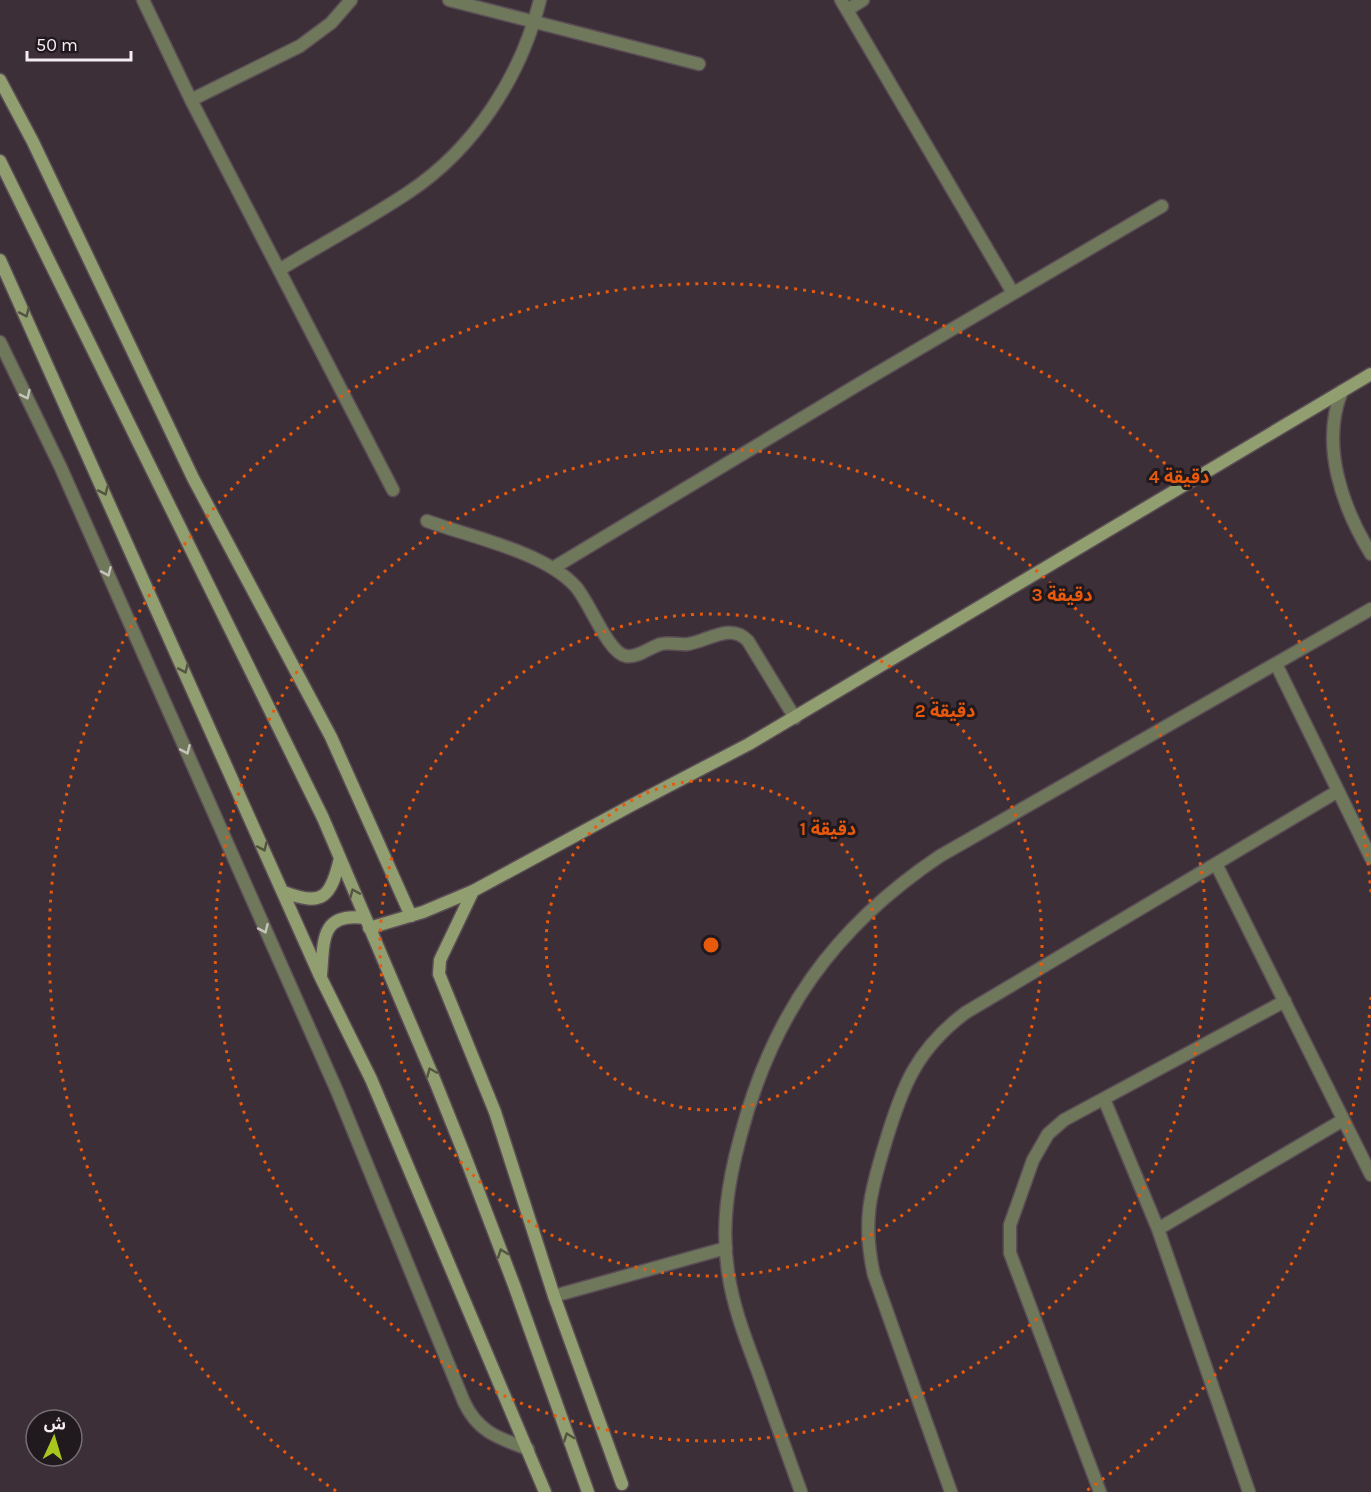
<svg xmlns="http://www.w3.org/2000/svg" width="1371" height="1492" viewBox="0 0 1371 1492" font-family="Karla,'Noto Sans Arabic',sans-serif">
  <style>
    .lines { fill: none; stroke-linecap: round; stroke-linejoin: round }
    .street-casing { stroke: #5a4d56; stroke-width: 15 }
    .secondary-casing { stroke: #5a4d56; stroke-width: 15 }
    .street { stroke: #70785b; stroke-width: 12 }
    .secondary { stroke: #919e6f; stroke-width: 12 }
    .oneway { stroke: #535542 }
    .oneway2 { stroke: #c6c3bc }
    .ring { fill: none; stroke: #e8590c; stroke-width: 3; stroke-dasharray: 3 6 }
    .centre { fill: #e8590c; stroke: #20191e; stroke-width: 3 }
    .ring-label { font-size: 18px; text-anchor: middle; font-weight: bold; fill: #e8590c; stroke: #20191e; stroke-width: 6; stroke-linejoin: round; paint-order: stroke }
  </style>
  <rect width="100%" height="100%" fill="#3d2f38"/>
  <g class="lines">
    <defs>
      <path id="street" d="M 143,0 L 191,100 L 393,490
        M 449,0 L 699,64
        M 841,0 L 1013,293
        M 847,10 L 863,0
        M 191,100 L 300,46 L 331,23 L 351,0
        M 279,270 C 322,244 367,220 409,192 C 475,148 521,76 540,0
        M 0,342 L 61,468 L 337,1091 L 464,1402 C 478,1432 498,1438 528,1449
        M 1342,391 C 1320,444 1342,507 1371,554
        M 427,521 C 471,537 545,552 576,587 C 590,603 608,653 626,656 C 638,658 650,647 661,644 C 670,642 679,645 688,644 C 708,641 731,622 748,641 L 795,718
        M 553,568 L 864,381 L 1162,206
        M 1276,664 L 1371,858
        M 1216,864 L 1371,1175
        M 1104,1099 L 1158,1229 L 1249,1492
        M 1158,1229 L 1343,1120
        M 554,1296 L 726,1248
        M 801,1492 C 787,1452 772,1412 758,1372 C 746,1340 733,1307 728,1272 C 721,1226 728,1182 740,1138 C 772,1014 834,927 940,856 L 1371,609
        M 951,1492 L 874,1275 C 862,1223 870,1193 885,1144 C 902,1087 916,1050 965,1013 L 1338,791
        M 1100,1492 L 1010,1253 L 1010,1225 L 1033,1160 L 1048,1134 L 1064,1120 L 1285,1001"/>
      <path id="secondary" d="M 0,80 L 33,142 L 193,478 L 331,737 L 411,916
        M 0,161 L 323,818 L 435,1081 L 463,1151 L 514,1285 L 588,1492
        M 0,260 L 320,976 L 371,1079 L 545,1492
        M 473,891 L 440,960 L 439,974 L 495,1112 L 554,1296 L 622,1484
        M 284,892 C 323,907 331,897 340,858
        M 369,928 L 423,912 L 473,891 L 632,805 L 749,744 L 1371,374
        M 321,975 C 324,941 320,912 365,918"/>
    </defs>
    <!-- street casing -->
    <use href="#street" class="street-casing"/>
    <!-- secondary casing -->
    <use href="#secondary" class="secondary-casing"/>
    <!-- street -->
    <use href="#street" class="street"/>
    <!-- secondary -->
    <use href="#secondary" class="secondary"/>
  </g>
  <!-- one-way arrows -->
  <defs><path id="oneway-chevron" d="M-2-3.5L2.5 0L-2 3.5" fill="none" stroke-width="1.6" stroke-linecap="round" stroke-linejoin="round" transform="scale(1.5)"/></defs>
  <g class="oneway">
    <use href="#oneway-chevron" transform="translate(25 313) rotate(66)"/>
    <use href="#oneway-chevron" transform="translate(104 491) rotate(66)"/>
    <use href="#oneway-chevron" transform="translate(184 669) rotate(66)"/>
    <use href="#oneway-chevron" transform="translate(263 847) rotate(66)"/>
    <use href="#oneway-chevron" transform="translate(354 893) rotate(-113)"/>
    <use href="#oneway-chevron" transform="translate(431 1072) rotate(-113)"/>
    <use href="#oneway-chevron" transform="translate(502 1253) rotate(-110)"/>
    <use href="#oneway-chevron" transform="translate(568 1437) rotate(-110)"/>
  </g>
  <g class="oneway2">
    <use href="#oneway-chevron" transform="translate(26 395) rotate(64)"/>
    <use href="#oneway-chevron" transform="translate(107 572) rotate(66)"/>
    <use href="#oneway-chevron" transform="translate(186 750) rotate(66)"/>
    <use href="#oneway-chevron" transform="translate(264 929) rotate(66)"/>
  </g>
  <!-- distance rings -->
  <g class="ring">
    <circle cx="711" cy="945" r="165"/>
    <circle cx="711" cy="945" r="331"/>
    <circle cx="711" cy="945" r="496"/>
    <path d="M1371 997A662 662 0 0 1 1086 1491M336 1491A662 662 0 1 1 1371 893"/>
  </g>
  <circle cx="711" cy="945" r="9" class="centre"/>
  <g class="ring-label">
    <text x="1179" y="483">4 دقيقة</text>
    <text x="1062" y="601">3 دقيقة</text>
    <text x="945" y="717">2 دقيقة</text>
    <text x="828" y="835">1 دقيقة</text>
  </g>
  <!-- north arrow -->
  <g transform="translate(54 1438) rotate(4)"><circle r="28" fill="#20191e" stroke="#756d72" stroke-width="1.5"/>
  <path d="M0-4.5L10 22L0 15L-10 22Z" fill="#a8c71c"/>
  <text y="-9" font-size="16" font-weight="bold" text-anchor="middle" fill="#f5ecf1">ش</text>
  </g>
  <!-- scale -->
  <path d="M27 51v9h104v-9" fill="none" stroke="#f5ecf1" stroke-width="3"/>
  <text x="36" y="51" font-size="18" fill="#f5ecf1" stroke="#20191e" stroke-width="4.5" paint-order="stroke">50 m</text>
</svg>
